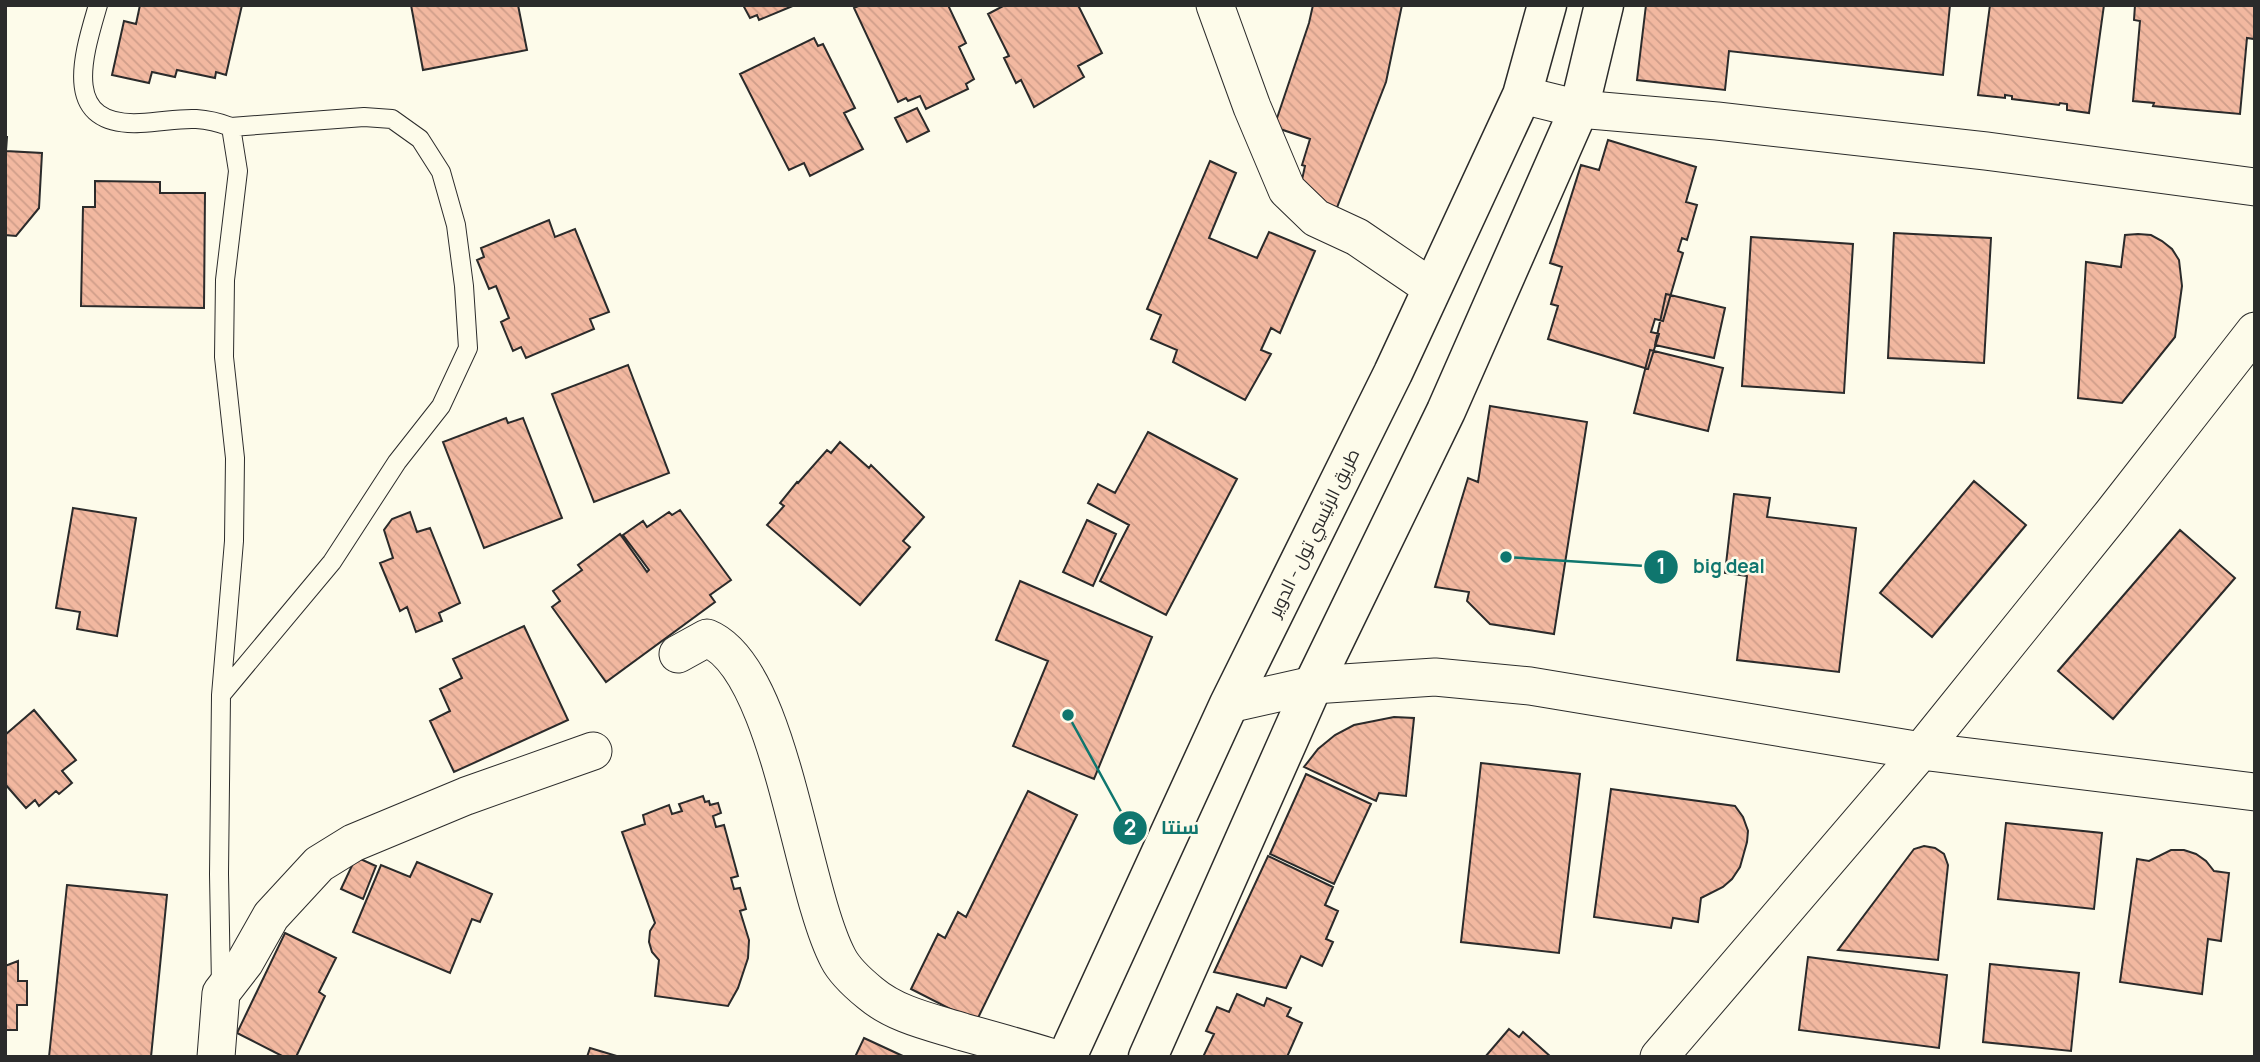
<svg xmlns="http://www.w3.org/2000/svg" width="2260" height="1062" viewBox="0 0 2260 1062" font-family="Manrope,Cairo,sans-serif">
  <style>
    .building { fill: url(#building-back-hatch); stroke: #2b2b2b; stroke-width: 2 }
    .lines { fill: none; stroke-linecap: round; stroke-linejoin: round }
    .lane-casing { stroke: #2b2b2b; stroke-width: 20 }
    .street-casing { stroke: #2b2b2b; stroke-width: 39 }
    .primary-casing { stroke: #2b2b2b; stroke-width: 41 }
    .lane { stroke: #fdfbea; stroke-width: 18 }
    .street { stroke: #fdfbea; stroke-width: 37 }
    .primary { stroke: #fdfbea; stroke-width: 38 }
    .labels { text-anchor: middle; stroke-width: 5; stroke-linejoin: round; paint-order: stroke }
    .street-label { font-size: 18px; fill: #2b2b2b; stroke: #fdfbea }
    .leader { fill: none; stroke: #0f766e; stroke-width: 2.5 }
    .callout-dot { fill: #0f766e; stroke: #fdfbea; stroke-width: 2.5 }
    .mark-label { font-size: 21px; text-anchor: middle; font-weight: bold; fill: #fff }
    .callout-label { font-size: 19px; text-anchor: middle; font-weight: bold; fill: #0f766e; stroke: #fdfbea; stroke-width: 5; stroke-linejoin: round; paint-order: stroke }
  </style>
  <defs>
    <pattern id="building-back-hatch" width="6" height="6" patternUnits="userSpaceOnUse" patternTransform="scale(1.75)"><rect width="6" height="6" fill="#f2b8a0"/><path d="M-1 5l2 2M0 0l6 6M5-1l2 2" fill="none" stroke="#d09e8a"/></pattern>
  </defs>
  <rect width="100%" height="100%" fill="#fdfbea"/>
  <!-- building -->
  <path class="building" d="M 140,5 L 242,5 L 226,75 L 216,72 L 215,78 L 177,70 L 175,77 L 152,72 L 149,83 L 112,75 L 124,21 L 136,24 Z
    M 411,5 L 518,5 L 527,50 L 423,70 Z
    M 743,5 L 795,5 L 759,20 L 757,15 L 750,18 Z
    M 860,5 L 948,5 L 966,43 L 959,47 L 974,79 L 966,84 L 968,89 L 926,109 L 920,96 L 908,101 L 906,98 L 898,102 L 854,8 Z
    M 1005,5 L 1078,5 L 1102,53 L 1078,66 L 1084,77 L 1034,107 L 1021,80 L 1016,83 L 1004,58 L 1009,56 L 988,14 Z
    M 1313,5 L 1402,5 L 1386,82 L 1336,210 L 1298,198 L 1305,166 L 1302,165 L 1310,139 L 1274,127 L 1309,23 Z
    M 1646,5 L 1950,5 L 1943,75 L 1729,51 L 1725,90 L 1637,80 Z
    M 1990,5 L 2104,5 L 2089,113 L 2067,110 L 2067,104 L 2060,103 L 2059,105 L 2012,99 L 2012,96 L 2005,95 L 2005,98 L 1978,95 Z
    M 2135,5 L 2255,5 L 2254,39 L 2247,38 L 2240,114 L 2153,106 L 2154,103 L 2133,101 L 2140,21 L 2134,20 Z
    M 814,38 L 818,46 L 823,44 L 855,108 L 844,113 L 863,149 L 810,176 L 804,163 L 789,170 L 740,74 Z
    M 917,108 L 929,131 L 907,142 L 895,118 Z
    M 5,137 L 7,137 L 6,151 L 42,153 L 39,208 L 16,236 L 5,235 Z
    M 1608,140 L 1696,167 L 1686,202 L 1697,205 L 1687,240 L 1682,238 L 1678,251 L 1683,253 L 1663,321 L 1655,319 L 1651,332 L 1659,334 L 1648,369 L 1548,339 L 1558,306 L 1551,304 L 1562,267 L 1550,263 L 1581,165 L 1599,170 Z
    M 1210,161 L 1236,173 L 1209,238 L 1257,258 L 1269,232 L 1315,251 L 1280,333 L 1271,328 L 1261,350 L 1271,354 L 1245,400 L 1173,362 L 1177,350 L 1151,339 L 1161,315 L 1147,309 Z
    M 95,181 L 160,182 L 160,193 L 205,193 L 204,308 L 81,306 L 83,207 L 95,207 Z
    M 549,220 L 555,237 L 575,229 L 609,312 L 590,319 L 594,329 L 526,358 L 521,347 L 513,351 L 501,322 L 509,318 L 496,286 L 489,289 L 477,260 L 484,257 L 481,248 Z
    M 1894,233 L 1991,238 L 1984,363 L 1888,358 Z
    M 2138,234 L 2151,235 L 2162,241 L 2172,249 L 2179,260 L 2182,286 L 2175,337 L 2122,403 L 2078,398 L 2086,262 L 2121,267 L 2125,235 Z
    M 1751,237 L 1853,244 L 1844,393 L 1742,386 Z
    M 1666,294 L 1725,308 L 1714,358 L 1655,345 Z
    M 1650,350 L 1723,368 L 1708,431 L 1634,413 Z
    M 628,365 L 669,473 L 594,502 L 552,394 Z
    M 1490,406 L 1587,422 L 1554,634 L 1490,624 L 1467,601 L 1469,592 L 1435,587 L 1468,478 L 1478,482 Z
    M 506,418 L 508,423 L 523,418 L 562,518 L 484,548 L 443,442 Z
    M 1148,432 L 1237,479 L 1166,615 L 1100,581 L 1129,525 L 1088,503 L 1098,484 L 1115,493 Z
    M 840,442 L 869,468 L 871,465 L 924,517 L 903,541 L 910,547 L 860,605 L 767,525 L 784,506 L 780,503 L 797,482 L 798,483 L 827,450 L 831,453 Z
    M 1974,481 L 2026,525 L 1932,637 L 1880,593 Z
    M 1734,494 L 1770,498 L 1767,517 L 1856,528 L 1839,672 L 1737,660 L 1747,576 L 1725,573 Z
    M 73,508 L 136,518 L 117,636 L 77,629 L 80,612 L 56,608 Z
    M 680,510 L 731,580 L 710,595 L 715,602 L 606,682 L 552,607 L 560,601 L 553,591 L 582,570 L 578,565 L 620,534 L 647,572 L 649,570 L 623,535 L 643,521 L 647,527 L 669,512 L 672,515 Z
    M 410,512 L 417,532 L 430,528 L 460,603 L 439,613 L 442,621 L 416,632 L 407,607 L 400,611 L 380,563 L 393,558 L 384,530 L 392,519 Z
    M 1087,520 L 1116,534 L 1093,586 L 1063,572 Z
    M 2180,530 L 2235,578 L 2113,719 L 2058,671 Z
    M 1020,581 L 1152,637 L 1094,779 L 1013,746 L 1048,661 L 996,640 Z
    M 524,626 L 568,720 L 454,772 L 430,721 L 450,711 L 440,689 L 462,678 L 453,659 Z
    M 34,710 L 76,760 L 62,771 L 72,783 L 59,794 L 56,791 L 39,806 L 35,800 L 26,808 L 5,784 L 5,735 Z
    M 1394,717 L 1414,718 L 1406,796 L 1379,793 L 1376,801 L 1304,767 L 1318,749 L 1335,735 L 1354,725 Z
    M 1481,763 L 1580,774 L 1559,953 L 1461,942 Z
    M 1306,774 L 1371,804 L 1334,884 L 1270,854 Z
    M 1611,789 L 1735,806 L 1743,817 L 1748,831 L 1747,842 L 1740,867 L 1732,879 L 1723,887 L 1701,898 L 1698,922 L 1673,918 L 1671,928 L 1594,917 Z
    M 1028,791 L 1077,815 L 976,1022 L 911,989 L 938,934 L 945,938 L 958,912 L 966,917 Z
    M 703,796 L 705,802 L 709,801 L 710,805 L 718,803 L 721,813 L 713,816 L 716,827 L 724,825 L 738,876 L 731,878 L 734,889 L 740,888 L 746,909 L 740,911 L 749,940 L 748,958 L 738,988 L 728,1006 L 655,996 L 659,960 L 652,952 L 649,942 L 650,931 L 655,923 L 622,832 L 645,824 L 643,815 L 669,805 L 672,814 L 682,811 L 679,804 Z
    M 2006,823 L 2102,833 L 2094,909 L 1998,899 Z
    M 1924,846 L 1935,848 L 1944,854 L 1948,865 L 1938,960 L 1838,950 L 1914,849 Z
    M 2171,850 L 2184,850 L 2196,854 L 2206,861 L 2214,871 L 2229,873 L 2221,941 L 2208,939 L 2202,994 L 2120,982 L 2137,859 L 2149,861 Z
    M 1268,856 L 1333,887 L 1325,905 L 1338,911 L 1326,939 L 1333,942 L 1322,966 L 1301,956 L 1286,988 L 1214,972 Z
    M 356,857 L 376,866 L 363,899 L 341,889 Z
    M 417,862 L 492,894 L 480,922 L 472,919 L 450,973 L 353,932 L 381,865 L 410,877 Z
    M 67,885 L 167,895 L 151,1057 L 49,1057 Z
    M 285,933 L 336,958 L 319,992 L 325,996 L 296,1057 L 284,1057 L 237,1033 Z
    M 1808,957 L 1947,975 L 1939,1048 L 1799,1030 Z
    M 18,961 L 18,981 L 27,981 L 27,1005 L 17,1005 L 17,1030 L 5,1030 L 5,966 Z
    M 1990,964 L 2079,973 L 2071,1051 L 1983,1042 Z
    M 1237,994 L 1264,1006 L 1267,998 L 1291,1008 L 1287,1016 L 1302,1023 L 1287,1057 L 1203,1057 L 1214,1034 L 1206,1031 L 1217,1007 L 1229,1012 Z
    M 1509,1029 L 1519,1037 L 1523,1032 L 1551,1057 L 1485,1057 Z
    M 864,1038 L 905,1057 L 855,1057 Z
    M 590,1048 L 620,1057 L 587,1057 Z"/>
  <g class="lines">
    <defs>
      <path id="lane" d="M 98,5 C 84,53 59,127 140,123 C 178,121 194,113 231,127 L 238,171 L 225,280 L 224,357 L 235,458 L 234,541 L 221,695 L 219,874 L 221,986
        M 221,695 L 332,562 L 397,462 L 441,406 L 468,348 L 464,286 L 456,225 L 441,172 L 420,139 L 392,119 L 364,117 L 231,127"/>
      <path id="street" d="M 1215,5 L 1252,107 L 1287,190 L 1316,218 L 1357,237 L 1432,288
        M 1522,95 L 1579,109 L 1717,121 L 1986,151 L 2255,187
        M 678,654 L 707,638 C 781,668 800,886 838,958 C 844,970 859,984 870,993 C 896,1015 931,1022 963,1032 C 992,1040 1021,1048 1050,1057
        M 1229,704 L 1313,685 L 1435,677 L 1530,686 L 1921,751 L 2255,792
        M 216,1057 L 221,993 L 245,962 L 271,916 L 319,864 L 353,843 L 466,796 L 593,751
        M 1659,1057 L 1921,751 L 2112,514 L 2255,331"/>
      <path id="primary" d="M 1067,1057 L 1229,704 L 1393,373 L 1522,95 L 1547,5
        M 1148,1057 L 1313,685 L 1446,411 L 1579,109 L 1604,5"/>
    </defs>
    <!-- lane casing -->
    <use href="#lane" class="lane-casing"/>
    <!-- street casing -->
    <use href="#street" class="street-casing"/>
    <!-- primary casing -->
    <use href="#primary" class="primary-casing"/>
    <!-- lane -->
    <use href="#lane" class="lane"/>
    <!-- street -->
    <use href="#street" class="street"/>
    <!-- primary -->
    <use href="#primary" class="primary"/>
  </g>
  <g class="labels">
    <!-- street labels -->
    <g class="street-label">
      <text transform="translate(1314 533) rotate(-64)" y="6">طريق الرئيسي تول - الدوير</text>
    </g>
  </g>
  <!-- callouts -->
  <path class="leader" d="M1506 557L1661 567M1068 715L1130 828"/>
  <g class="callout-dot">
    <circle cx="1506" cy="557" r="7"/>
    <circle cx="1068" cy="715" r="7"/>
    <circle cx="1661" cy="567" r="18"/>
    <circle cx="1130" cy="828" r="18"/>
  </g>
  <g class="mark-label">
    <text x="1661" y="574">1</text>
    <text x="1130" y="835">2</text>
  </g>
  <g class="callout-label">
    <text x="1729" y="573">big deal</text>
    <text x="1180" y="834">سنتا</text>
  </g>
  <!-- border -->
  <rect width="2260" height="1062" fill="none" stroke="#2b2b2b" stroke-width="14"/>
</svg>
